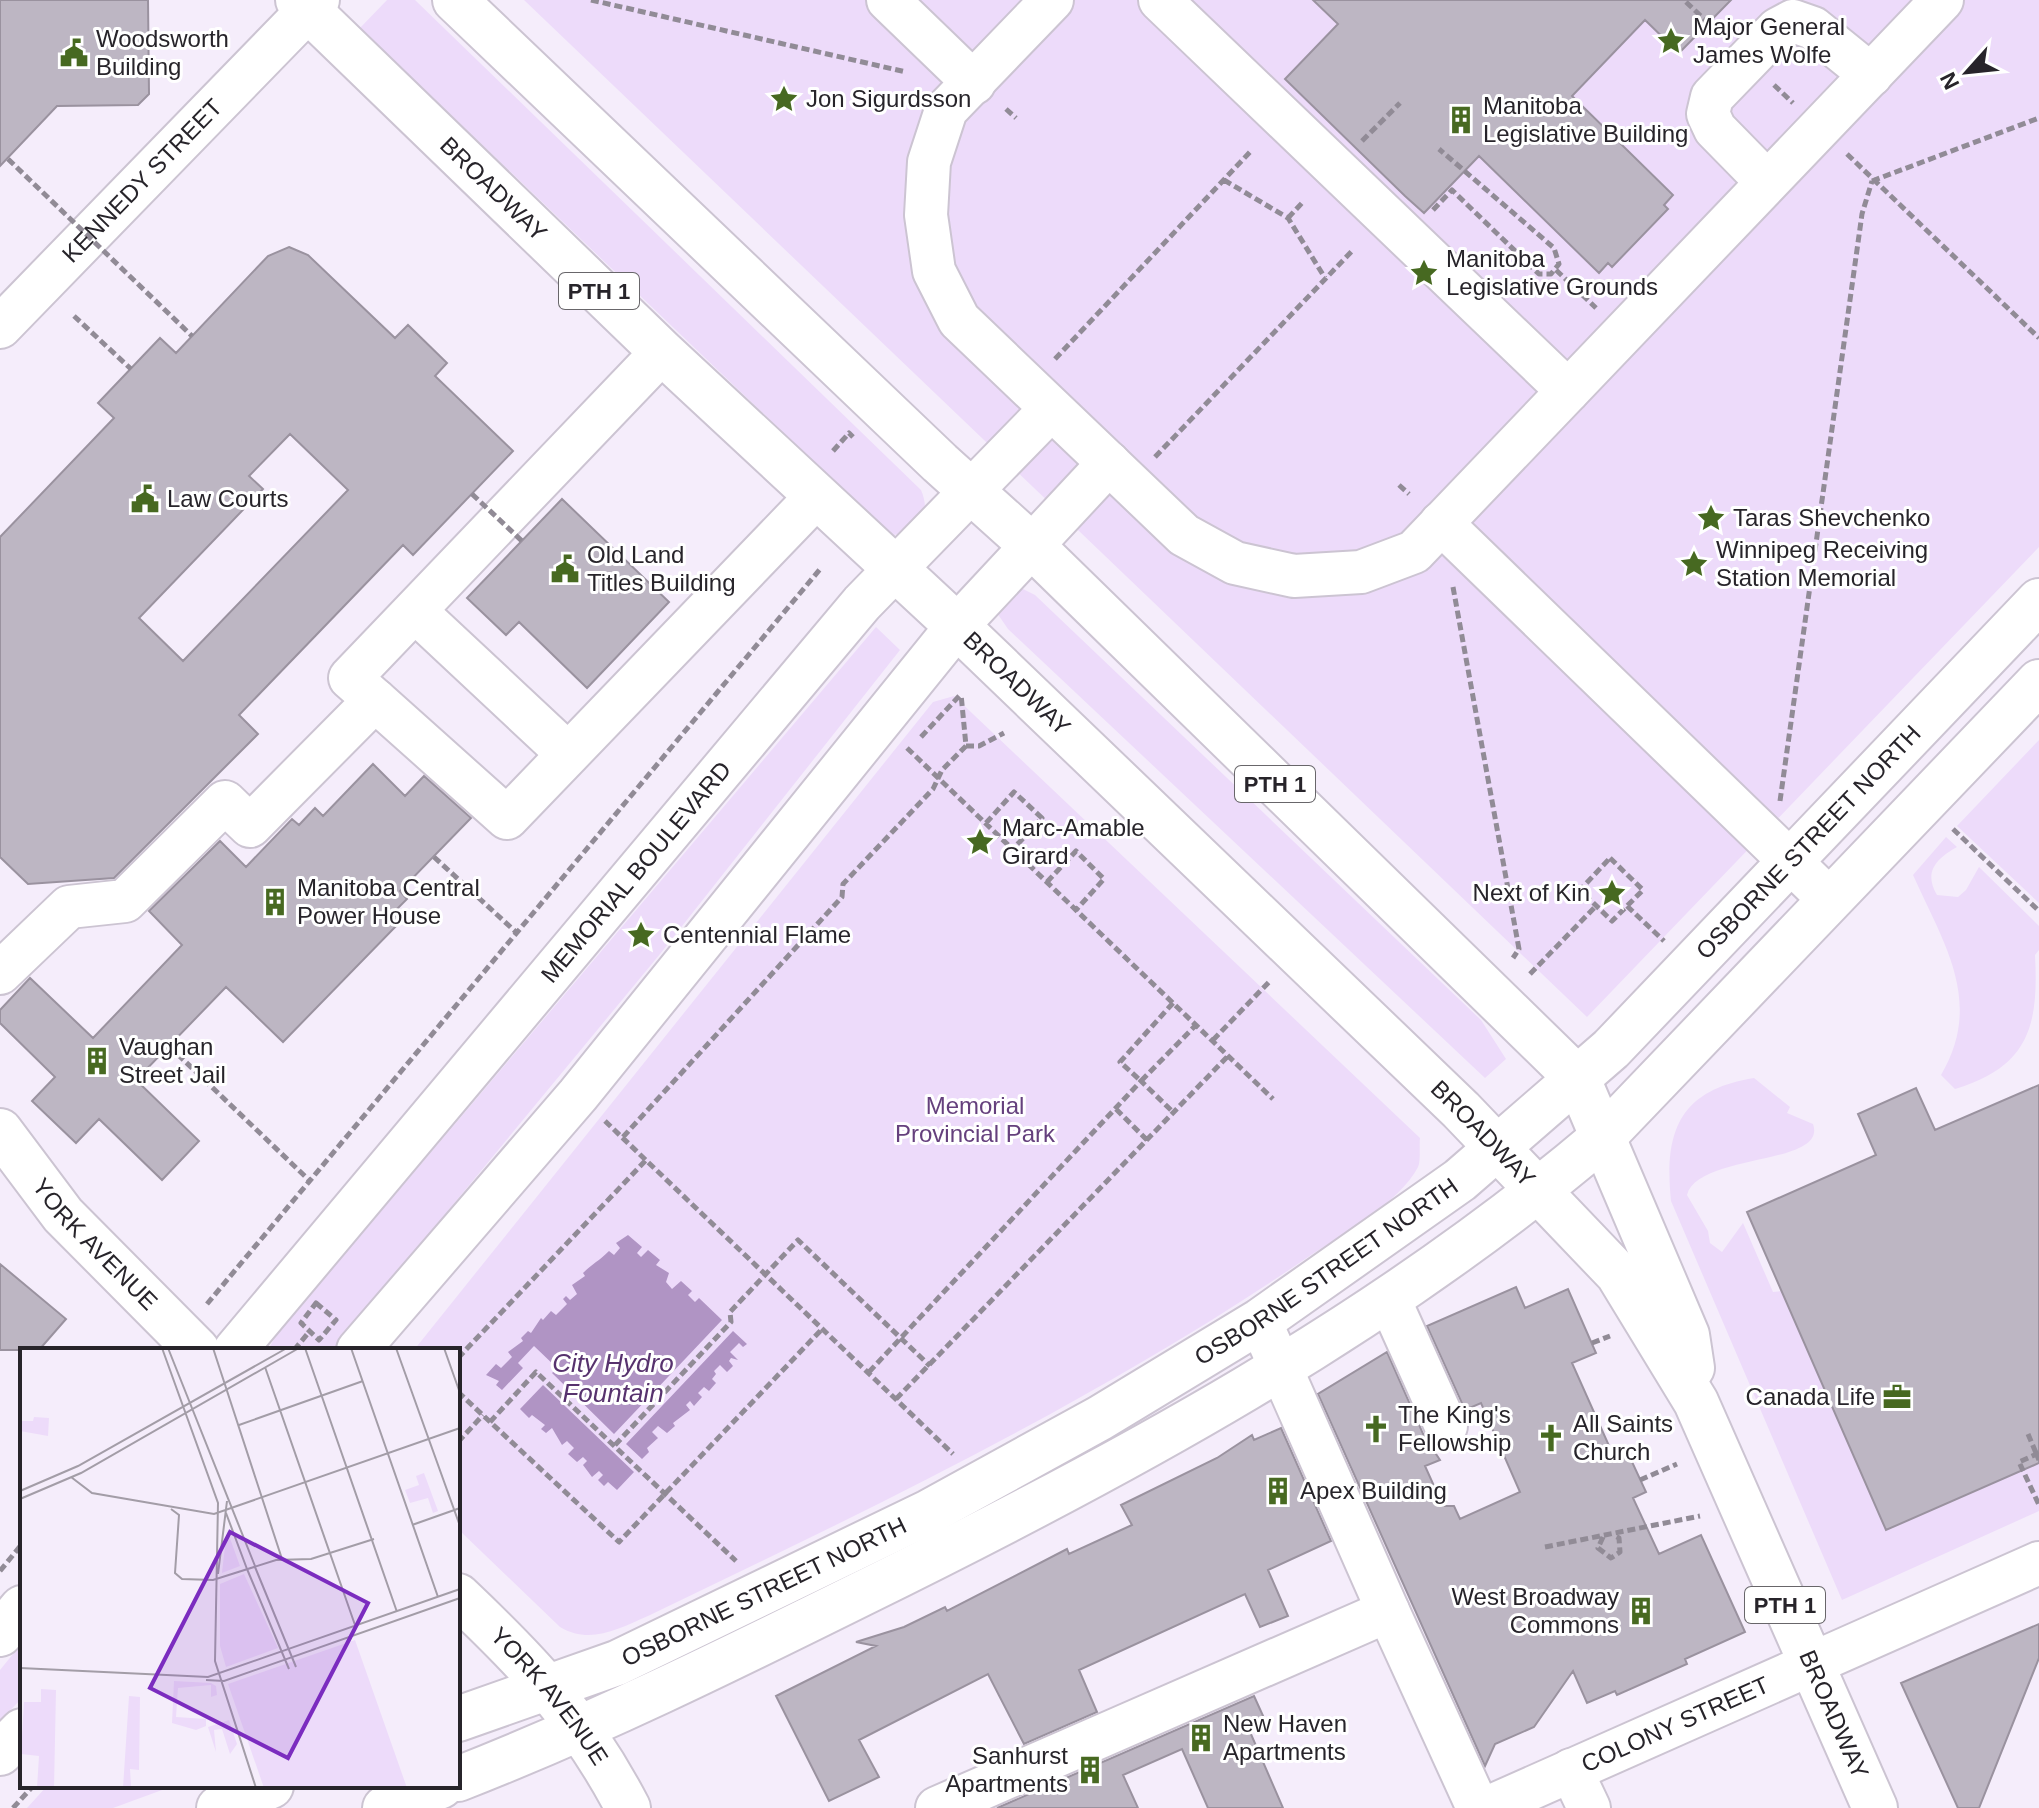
<svg xmlns="http://www.w3.org/2000/svg" width="2039" height="1808" viewBox="0 0 2039 1808" font-family="Helvetica,sans-serif">
  <style>
    .green { fill: #eddbfa }
    .water { fill: #b094c4 }
    .building { fill: #bdb6c3; stroke: #9a929f; stroke-width: 2; fill-rule: evenodd }
    .lines { fill: none; stroke-linecap: round; stroke-linejoin: round }
    .minor-casing { stroke: #ccc4d2; stroke-width: 46 }
    .major-casing { stroke: #ccc4d2; stroke-width: 48 }
    .highway-casing { stroke: #ccc4d2; stroke-width: 48 }
    .path { stroke: #918b96; stroke-width: 5; stroke-dasharray: 8 4; stroke-linecap: butt }
    .minor { stroke: #fff; stroke-width: 42 }
    .major { stroke: #fff; stroke-width: 44 }
    .highway { stroke: #fff; stroke-width: 44 }
    .path-bridge { stroke: #918b96; stroke-width: 5; stroke-dasharray: 8 4; stroke-linecap: butt }
    .labels { text-anchor: middle; stroke-width: 6; stroke-linejoin: round; paint-order: stroke }
    .shield { fill: #fff; stroke: #68666a; stroke-width: 2 }
    .shield-label { font-size: 22px; font-weight: bold; fill: #27242a }
    .poi-label { font-size: 24px; fill: #27242a; stroke: #fff; text-anchor: start }
    .street-label { font-size: 24px; fill: #27242a; stroke: #fff }
    .park-label { font-size: 24px; fill: #65407d; stroke: #fff }
    .water-label { font-size: 26px; font-style: italic; fill: #57326e; stroke: #fff }
    .inset-road { fill: none; stroke: #a39da7; stroke-width: 2 }
    .view { fill: #7b2cbf; fill-opacity: 0.15; stroke: #7b2cbf; stroke-width: 4 }
    .inset-edge { fill: none; stroke: #27242a; stroke-width: 4 }
  </style>
  <rect width="100%" height="100%" fill="#f5edfb"/>
  <!-- green -->
  <path class="green" d="M 387,0 L 415,0 L 921,490 C 932,516 919,529 894,535 L 882,527 L 360,28 Z
    M 524,0 L 2039,0 L 2039,547 L 1587,1017 Z
    M 1019,587 L 1035,595 L 1481,1020 L 1506,1059 L 1485,1078 L 1008,629 L 995,610 Z
    M 876,627 L 900,650 L 660,954 L 333,1350 L 271,1350 L 269,1348 L 277,1334 Z
    M 954,696 L 1420,1138 C 1419,1146 1421,1160 1418,1167 C 1400,1202 1343,1234 1311,1255 C 1103,1398 875,1507 648,1616 C 618,1629 590,1645 560,1627 L 458,1529 L 458,1350 L 414,1350 L 933,702 Z
    M 2039,740 L 2039,903 L 1957,826 Z
    M 1946,837 L 1957,847 C 1937,858 1923,872 1937,895 L 1958,897 L 1966,890 L 1979,867 L 2039,926 L 2039,950 L 2035,955 C 2039,1027 2028,1067 1955,1089 L 1941,1075 C 1984,1002 1944,944 1913,875 Z
    M 1754,1078 L 1790,1107 L 1787,1113 L 1813,1124 C 1828,1166 1698,1153 1687,1195 L 1708,1231 L 1710,1243 L 1722,1252 L 1743,1223 L 1773,1292 L 1781,1291 L 1886,1530 L 2039,1463 L 2039,1511 L 1842,1600 L 1671,1201 C 1664,1132 1679,1090 1754,1078 Z
    M 22,1643 L 22,1698 L 0,1721 L 0,1670 Z
    M 47,1786 L 173,1786 L 113,1808 L 27,1808 Z"/>
  <!-- water -->
  <path class="water" d="M 628,1235 L 642,1247 L 637,1253 L 641,1257 L 648,1250 L 660,1260 L 656,1265 L 669,1273 L 666,1282 L 672,1289 L 681,1281 L 692,1291 L 688,1295 L 695,1302 L 699,1298 L 722,1320 L 614,1434 L 552,1373 L 557,1368 L 534,1346 L 518,1363 L 523,1368 L 502,1390 L 496,1385 L 499,1381 L 486,1375 L 496,1364 L 501,1368 L 512,1357 L 508,1352 L 523,1341 L 521,1338 L 528,1331 L 531,1333 L 541,1318 L 543,1320 L 551,1311 L 556,1315 L 567,1304 L 563,1299 L 566,1296 L 570,1300 L 577,1294 L 572,1285 L 585,1276 L 583,1273 C 593,1263 598,1262 609,1251 L 614,1255 L 620,1248 L 616,1243 Z
    M 733,1331 L 747,1344 L 743,1347 L 739,1343 L 730,1352 L 738,1360 L 731,1358 L 729,1361 L 733,1366 L 727,1372 L 720,1365 L 714,1371 L 716,1374 L 712,1379 L 716,1383 L 709,1391 L 704,1387 L 698,1393 L 702,1397 L 694,1406 L 690,1401 L 686,1405 L 690,1410 L 673,1423 L 675,1426 L 667,1433 L 658,1426 L 652,1432 L 658,1438 L 647,1448 L 649,1452 L 642,1459 L 626,1444 Z
    M 543,1385 L 634,1472 L 617,1490 L 608,1482 L 604,1486 L 598,1480 L 603,1475 L 599,1471 L 592,1477 L 583,1465 L 587,1461 L 583,1457 L 577,1462 L 568,1454 L 574,1448 L 567,1441 L 562,1445 L 552,1428 L 546,1433 L 541,1429 L 545,1425 L 532,1415 L 529,1418 L 520,1409 Z"/>
  <!-- building -->
  <path class="building" d="M 0,0 L 148,0 L 149,94 L 138,105 L 57,106 L 0,166 Z
    M 1313,0 L 1731,0 L 1679,53 L 1645,20 L 1572,96 L 1673,195 L 1664,205 L 1668,209 L 1612,267 L 1608,263 L 1599,273 L 1479,156 L 1424,213 L 1405,196 L 1285,79 L 1338,24 Z
    M 289,247 L 308,255 L 395,338 L 408,325 L 447,363 L 435,376 L 513,451 L 413,555 L 403,545 L 239,715 L 258,734 L 114,878 L 28,884 L 0,857 L 0,537 L 114,418 L 98,403 L 160,338 L 176,353 L 268,256 ZM 290,434 L 348,490 L 183,661 L 139,618 L 263,489 L 249,476 Z
    M 562,499 L 669,602 L 587,688 L 519,622 L 506,635 L 467,598 Z
    M 373,764 L 405,796 L 424,776 L 471,818 L 400,891 L 407,899 L 393,913 L 401,921 L 283,1042 L 226,987 L 136,1080 L 199,1141 L 162,1180 L 99,1119 L 76,1143 L 32,1101 L 55,1077 L 0,1023 L 0,1010 L 30,978 L 93,1038 L 182,945 L 149,911 L 220,841 L 246,867 L 292,819 L 299,825 L 315,808 L 323,816 Z
    M 2039,1085 L 2039,1463 L 1886,1530 L 1747,1212 L 1876,1155 L 1858,1114 L 1916,1088 L 1935,1130 Z
    M 0,1264 L 66,1319 L 39,1350 L 0,1350 Z
    M 1516,1287 L 1525,1308 L 1568,1289 L 1596,1353 L 1572,1363 L 1614,1457 L 1627,1451 L 1646,1492 L 1633,1498 L 1659,1554 L 1701,1535 L 1745,1632 L 1685,1659 L 1687,1664 L 1617,1695 L 1615,1691 L 1587,1703 L 1573,1671 L 1534,1727 L 1495,1744 L 1485,1766 L 1318,1394 L 1387,1352 L 1424,1436 L 1440,1460 L 1425,1466 L 1443,1506 L 1454,1506 L 1460,1519 L 1520,1492 L 1481,1403 L 1465,1410 L 1427,1326 Z
    M 1281,1428 L 1331,1541 L 1268,1570 L 1288,1616 L 1260,1627 L 1245,1594 L 1079,1670 L 1097,1712 L 1024,1744 L 988,1674 L 859,1740 L 879,1777 L 829,1801 L 776,1696 L 876,1646 L 856,1642 L 904,1627 L 945,1607 L 947,1611 L 1067,1549 L 1069,1554 L 1132,1525 L 1121,1505 L 1217,1458 L 1252,1435 L 1254,1440 Z
    M 2039,1624 L 2039,1658 L 1979,1808 L 1958,1808 L 1901,1683 Z
    M 1254,1696 L 1264,1718 L 1247,1725 L 1283,1808 L 1208,1808 L 1182,1749 L 1123,1775 L 1138,1808 L 997,1808 Z"/>
  <g class="lines">
    <defs>
      <g id="minor">
        <path d="M 888,0 L 974,83"/>
        <path d="M 1052,0 L 946,110 L 929,162 L 926,215 L 934,271 L 959,320 L 1184,535 L 1235,563 L 1294,576 L 1361,572 L 1414,552 L 1942,0"/>
        <path d="M 1160,0 L 1568,391"/>
        <path d="M 1767,182 L 1715,129 L 1708,114 L 1712,97 L 1778,29 L 1793,21 L 1813,28 L 1871,75"/>
        <path id="s1" d="M 0,327 L 318,0"/>
        <path d="M 1441,523 L 1830,900"/>
        <path d="M 415,611 L 568,754"/>
        <path d="M 375,700 L 507,818 L 815,498"/>
        <path d="M 0,973 L 69,907 L 125,901 L 225,802 L 250,826 L 375,700 L 350,678 L 662,352"/>
        <path d="M 1389,1299 L 1446,1426"/>
        <path id="s2" d="M 235,1350 L 862,603 L 1051,409"/>
        <path d="M 358,1350 L 578,1095 L 957,626 L 1109,463"/>
        <path d="M 1388,1611 L 1478,1808"/>
        <path d="M 1571,1770 L 1589,1808"/>
        <path d="M 937,1808 L 1388,1611 L 1260,1321"/>
        <path id="s3" d="M 1487,1808 L 2039,1563"/>
      </g>
      <g id="major">
        <path id="s4" d="M 0,1131 L 63,1215 L 197,1350"/>
        <path id="s5" d="M 458,1596 C 531,1665 581,1718 628,1808"/>
        <path d="M 0,1634 L 22,1608"/>
        <path id="s6" d="M 458,1719 L 617,1663 L 929,1512 L 1100,1418 L 1260,1321 L 1460,1180 L 1611,1049 L 2039,601"/>
        <path d="M 0,1753 L 22,1731"/>
        <path d="M 458,1779 C 596,1725 728,1660 861,1594 C 1121,1466 1381,1326 1603,1137 L 2039,682"/>
        <path d="M 219,1808 L 271,1786"/>
        <path d="M 385,1808 L 441,1786"/>
      </g>
      <g id="highway">
        <path id="s7" d="M 298,0 L 662,352 L 957,626 L 1461,1110 L 1618,1274 L 1696,1402 L 1875,1808"/>
        <path d="M 455,0 L 940,463 L 1031,545 L 1578,1079 L 1687,1335 L 1692,1368"/>
      </g>
    </defs>
    <!-- minor casing -->
    <use href="#minor" class="minor-casing"/>
    <!-- major casing -->
    <use href="#major" class="major-casing"/>
    <!-- highway casing -->
    <use href="#highway" class="highway-casing"/>
    <!-- path -->
    <path class="path" d="M 591,0 L 906,72
      M 1686,2 L 1720,34
      M 1774,85 L 1793,103
      M 1006,109 L 1016,118
      M 1362,141 L 1400,103
      M 1847,154 L 2039,338
      M 1224,180 L 1288,218 L 1325,278
      M 1872,181 L 2039,118
      M 1433,210 L 1452,190 L 1539,274 L 1551,274 L 1559,264 L 1554,248 L 1439,149
      M 1288,218 L 1302,203
      M 1556,270 L 1596,308
      M 74,316 L 131,369
      M 1055,359 L 1250,152
      M 833,451 L 849,433 L 853,437
      M 1155,457 L 1352,251
      M 1399,485 L 1409,494
      M 1453,587 L 1519,949 L 1513,958
      M 921,737 L 961,694
      M 966,746 L 979,746 L 1004,733
      M 907,748 L 1273,1099
      M 1780,801 L 1862,214 L 1872,181
      M 986,823 L 1014,792 L 1042,818 L 1013,849
      M 1953,829 L 2039,911
      M 434,857 L 517,933
      M 1610,858 L 1643,890 L 1612,921 L 1580,890 Z
      M 1047,882 L 1076,851 L 1104,879 L 1076,910
      M 1627,906 L 1664,941
      M 1530,974 L 1596,906
      M 1173,1003 L 1120,1062 L 1141,1081 L 1196,1025
      M 1213,1040 L 1269,982
      M 169,1046 L 310,1181
      M 1116,1109 L 1147,1140
      M 605,1121 L 953,1454
      M 623,1137 L 842,897 L 843,884 L 933,789 L 942,770 L 966,746 L 961,694
      M 316,1303 L 336,1320 L 319,1340 L 301,1323 Z
      M 207,1304 L 821,568
      M 1592,1343 L 1610,1336
      M 294,1350 L 309,1332
      M 458,1358 L 646,1160
      M 869,1372 L 1141,1081 L 1173,1112
      M 458,1392 L 619,1542 L 822,1329
      M 896,1399 L 1228,1056
      M 490,1422 L 536,1372 L 736,1561
      M 2028,1434 L 2039,1460
      M 458,1442 L 483,1415
      M 615,1445 L 731,1322 L 730,1312 L 798,1240 L 930,1366
      M 2039,1453 L 2019,1462 L 2039,1505
      M 1640,1480 L 1677,1464
      M 1603,1537 L 1598,1548 L 1611,1558 L 1620,1552 L 1619,1538 L 1613,1535
      M 1545,1547 L 1700,1516
      M 0,1571 L 22,1544
      M 13,1808 L 33,1786"/>
    <!-- minor -->
    <use href="#minor" class="minor"/>
    <!-- major -->
    <use href="#major" class="major"/>
    <!-- highway -->
    <use href="#highway" class="highway"/>
    <!-- path-bridge -->
    <path class="path-bridge" d="M 8,159 L 192,336
      M 472,494 L 522,541"/>
  </g>
  <!-- icons -->
  <defs>
    <symbol id="sight-bare" viewBox="-9 -9 18 18"><path d="M0-6L1.8-2.2L6-1.7L2.9 1.2L3.7 5.4L0 3.3L-3.7 5.4L-2.9 1.2L-6-1.7L-1.8-2.2Z" fill="#476921" stroke="#fff" stroke-width="2.5" paint-order="stroke"/></symbol>
    <symbol id="civic-bare" viewBox="-9 -9 18 18"><path d="M-.6-6.5H3V-4.5H.6V-3L4-1V1h2V6H-6V1h2V-1L-.6-3ZM-1.2 2.5V6h2.4V2.5Z" fill="#476921" stroke="#fff" stroke-width="2.5" paint-order="stroke"/></symbol>
    <symbol id="building-bare" viewBox="-9 -9 18 18"><path d="M-4-6H4V6H1V3H-1V6H-4ZM-2.5-4.3h1.7v1.8h-1.7ZM.8-4.3h1.7v1.8H.8ZM-2.5-1h1.7V.8h-1.7ZM.8-1h1.7V.8H.8Z" fill="#476921" stroke="#fff" stroke-width="2.5" paint-order="stroke"/></symbol>
    <symbol id="office-bare" viewBox="-9 -9 18 18"><path d="M-6-3h4V-5.5h4V-3h4V5H-6ZM-1-4.5V-3h2v-1.5ZM-6 0V1H6V0Z" fill="#476921" stroke="#fff" stroke-width="2.5" paint-order="stroke"/></symbol>
    <symbol id="church-bare" viewBox="-9 -9 18 18"><path d="M-1.2-6h2.4v3.5h3.3v2.4h-3.3V6h-2.4V-.1h-3.3v-2.4h3.3Z" fill="#476921" stroke="#fff" stroke-width="2.5" paint-order="stroke"/></symbol>
  </defs>
  <g fill-rule="evenodd">
    <use href="#sight-bare" x="1651" y="21" width="40" height="40"/>
    <use href="#civic-bare" x="54" y="33" width="40" height="40"/>
    <use href="#sight-bare" x="764" y="79" width="40" height="40"/>
    <use href="#building-bare" x="1441" y="100" width="40" height="40"/>
    <use href="#sight-bare" x="1404" y="253" width="40" height="40"/>
    <use href="#civic-bare" x="125" y="479" width="40" height="40"/>
    <use href="#sight-bare" x="1691" y="498" width="40" height="40"/>
    <use href="#sight-bare" x="1674" y="544" width="40" height="40"/>
    <use href="#civic-bare" x="545" y="549" width="40" height="40"/>
    <use href="#sight-bare" x="960" y="822" width="40" height="40"/>
    <use href="#sight-bare" x="1592" y="873" width="40" height="40"/>
    <use href="#building-bare" x="255" y="882" width="40" height="40"/>
    <use href="#sight-bare" x="621" y="915" width="40" height="40"/>
    <use href="#building-bare" x="77" y="1041" width="40" height="40"/>
    <use href="#office-bare" x="1877" y="1377" width="40" height="40"/>
    <use href="#church-bare" x="1356" y="1409" width="40" height="40"/>
    <use href="#church-bare" x="1531" y="1418" width="40" height="40"/>
    <use href="#building-bare" x="1258" y="1471" width="40" height="40"/>
    <use href="#building-bare" x="1621" y="1591" width="40" height="40"/>
    <use href="#building-bare" x="1181" y="1718" width="40" height="40"/>
    <use href="#building-bare" x="1070" y="1750" width="40" height="40"/>
  </g>
  <g class="labels">
    <!-- shield labels -->
    <g class="shield">
      <rect x="559" y="273" width="80" height="36" rx="6"/>
      <rect x="1235" y="766" width="80" height="36" rx="6"/>
      <rect x="1745" y="1587" width="80" height="36" rx="6"/>
    </g>
    <g class="shield-label">
      <text x="599" y="299">PTH 1</text>
      <text x="1275" y="792">PTH 1</text>
      <text x="1785" y="1613">PTH 1</text>
    </g>
    <!-- poi labels -->
    <g class="poi-label">
      <text x="1693" y="35">Major General<tspan x="1693" dy="28">James Wolfe</tspan></text>
      <text x="96" y="47">Woodsworth<tspan x="96" dy="28">Building</tspan></text>
      <text x="806" y="107">Jon Sigurdsson</text>
      <text x="1483" y="114">Manitoba<tspan x="1483" dy="28">Legislative Building</tspan></text>
      <text x="1446" y="267">Manitoba<tspan x="1446" dy="28">Legislative Grounds</tspan></text>
      <text x="167" y="507">Law Courts</text>
      <text x="1733" y="526">Taras Shevchenko</text>
      <text x="1716" y="558">Winnipeg Receiving<tspan x="1716" dy="28">Station Memorial</tspan></text>
      <text x="587" y="563">Old Land<tspan x="587" dy="28">Titles Building</tspan></text>
      <text x="1002" y="836">Marc-Amable<tspan x="1002" dy="28">Girard</tspan></text>
      <text x="297" y="896">Manitoba Central<tspan x="297" dy="28">Power House</tspan></text>
      <text x="1590" y="901" text-anchor="end">Next of Kin</text>
      <text x="663" y="943">Centennial Flame</text>
      <text x="119" y="1055">Vaughan<tspan x="119" dy="28">Street Jail</tspan></text>
      <text x="1875" y="1405" text-anchor="end">Canada Life</text>
      <text x="1398" y="1423">The King's<tspan x="1398" dy="28">Fellowship</tspan></text>
      <text x="1573" y="1432">All Saints<tspan x="1573" dy="28">Church</tspan></text>
      <text x="1300" y="1499">Apex Building</text>
      <text x="1619" y="1605" text-anchor="end">West Broadway<tspan x="1619" dy="28">Commons</tspan></text>
      <text x="1223" y="1732">New Haven<tspan x="1223" dy="28">Apartments</tspan></text>
      <text x="1068" y="1764" text-anchor="end">Sanhurst<tspan x="1068" dy="28">Apartments</tspan></text>
    </g>
    <!-- street labels -->
    <g class="street-label">
      <text dy="8" stroke="none"><textPath href="#s1" startOffset="204">KENNEDY STREET</textPath></text>
      <text dy="8" stroke="none"><textPath href="#s7" startOffset="272">BROADWAY</textPath></text>
      <text dy="8" stroke="none"><textPath href="#s7" startOffset="992">BROADWAY</textPath></text>
      <text dy="8" stroke="none"><textPath href="#s6" startOffset="1628">OSBORNE STREET NORTH</textPath></text>
      <text dy="8" stroke="none"><textPath href="#s2" startOffset="624">MEMORIAL BOULEVARD</textPath></text>
      <text dy="8" stroke="none"><textPath href="#s7" startOffset="1640">BROADWAY</textPath></text>
      <text dy="8" stroke="none"><textPath href="#s4" startOffset="148">YORK AVENUE</textPath></text>
      <text dy="8" stroke="none"><textPath href="#s6" startOffset="980">OSBORNE STREET NORTH</textPath></text>
      <text dy="8" stroke="none"><textPath href="#s6" startOffset="332">OSBORNE STREET NORTH</textPath></text>
      <text dy="8" stroke="none"><textPath href="#s5" startOffset="136">YORK AVENUE</textPath></text>
      <text dy="8" stroke="none"><textPath href="#s7" startOffset="2326">BROADWAY</textPath></text>
      <text dy="8" stroke="none"><textPath href="#s3" startOffset="206">COLONY STREET</textPath></text>
    </g>
    <!-- park labels -->
    <g class="park-label">
      <text x="975" y="1114">Memorial<tspan x="975" dy="28">Provincial Park</tspan></text>
    </g>
    <!-- water labels -->
    <g class="water-label">
      <text x="613" y="1372">City Hydro<tspan x="613" dy="30">Fountain</tspan></text>
    </g>
  </g>
  <!-- overview -->
  <g transform="translate(20 1348)">
    <rect width="440" height="440" fill="#f5edfb"/>
    <path d="M 14,69 L 29,70 L 28,88 L 0,83 L 1,73 L 13,73 ZM 404,125 L 418,163 L 413,165 L 408,150 L 390,155 L 385,142 L 399,137 L 396,128 ZM 207,182 L 220,218 L 202,225 L 202,224 ZM 224,226 L 258,300 L 206,319 L 200,298 L 200,236 ZM 335,292 L 387,440 L 244,440 L 208,336 ZM 154,333 L 191,335 L 196,338 L 197,347 L 191,349 L 191,337 L 158,340 L 156,369 L 186,371 L 186,378 L 176,382 L 152,375 ZM 21,341 L 36,342 L 34,440 L 17,440 L 19,408 L 1,406 L 4,354 L 21,354 ZM 109,348 L 120,349 L 119,422 L 110,421 L 111,438 L 103,440 ZM 209,372 L 217,396 L 210,406 L 202,381 L 194,382 L 196,404 L 188,379 Z" fill="#eddbfa"/>
    <path class="inset-road" d="M 142,0 L 198,155 L 195,313 L 236,440M 148,0 L 235,218M 193,0 L 262,211M 285,0 L 377,264M 331,0 L 418,249M 376,0 L 440,178M 424,0 L 440,45M 245,19 L 335,277M 219,77 L 343,33M 51,129 L 72,145 L 194,166 L 440,80M 0,143 L 58,118 L 267,0M 0,151 L 61,125 L 279,0M 151,161 L 159,167 L 155,225 L 162,231 L 193,232 L 256,212 L 291,211 L 354,191M 206,165 L 227,221M 392,177 L 440,160M 235,219 L 276,319M 227,221 L 269,321M 198,226 L 207,153M 0,320 L 188,329 L 440,241M 186,332 L 204,333 L 440,250"/>
    <path class="view" d="M 210,184 L 348,255 L 268,410 L 130,340 Z"/>
    <rect width="440" height="440" class="inset-edge"/>
  </g>
  <!-- north arrow -->
  <g transform="translate(1967 72) rotate(243)" stroke="#ffffff" stroke-width="6" paint-order="stroke">
  <path d="M0-6L14 30L0 20L-14 30Z" fill="#27242a"/>
  <text y="-12" font-size="22" font-weight="bold" text-anchor="middle" fill="#27242a">N</text>
  </g>
</svg>
